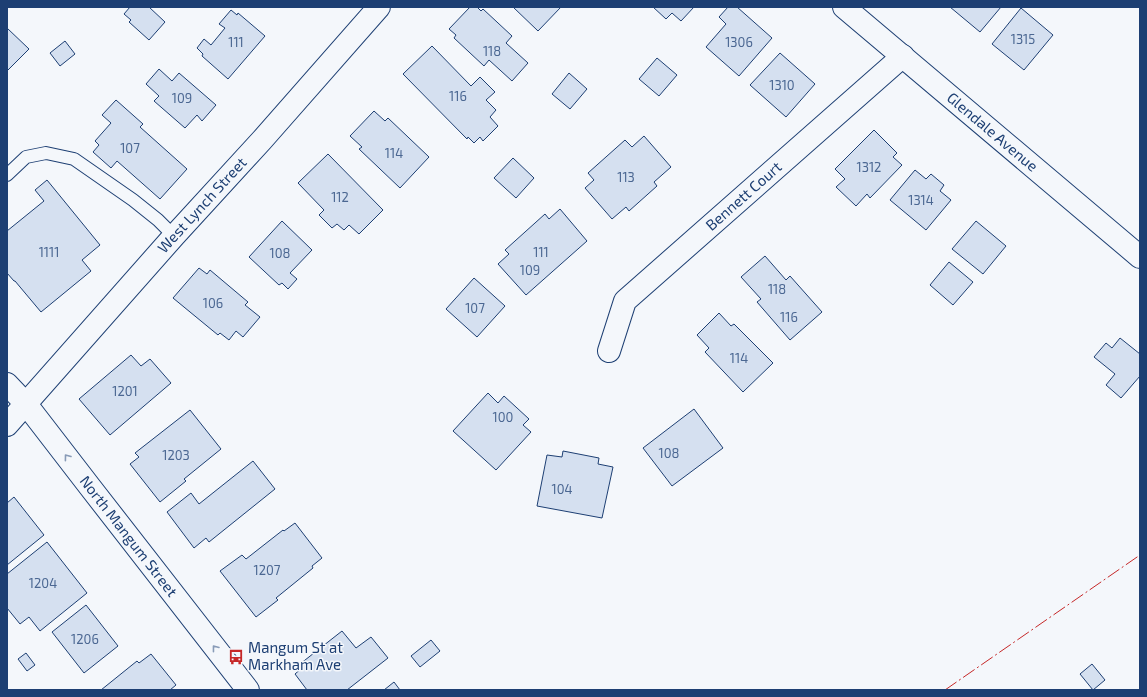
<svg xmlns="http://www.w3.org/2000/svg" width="1147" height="697" viewBox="0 0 1147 697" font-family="'Exo 2',sans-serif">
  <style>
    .building { fill: #d5e0f0; stroke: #1d3f73 }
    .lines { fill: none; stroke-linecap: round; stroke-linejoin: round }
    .service-casing { stroke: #1d3f73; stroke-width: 14 }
    .minor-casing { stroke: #1d3f73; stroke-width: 24 }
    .primary-casing { stroke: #1d3f73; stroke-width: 24 }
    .service { stroke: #f4f7fb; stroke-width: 12 }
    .minor { stroke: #f4f7fb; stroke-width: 22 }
    .primary { stroke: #f4f7fb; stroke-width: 22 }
    .power { stroke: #c62828; stroke-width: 1; stroke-dasharray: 14 3 2 3; stroke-linecap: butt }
    .oneway { stroke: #889bb7 }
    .labels { text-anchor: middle; stroke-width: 3; stroke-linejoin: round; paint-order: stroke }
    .number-label { font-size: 13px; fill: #4b6792 }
    .street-label { font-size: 15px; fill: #1d3f73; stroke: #f4f7fb }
    .poi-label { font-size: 15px; fill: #1d3f73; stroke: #f4f7fb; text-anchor: start }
  </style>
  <rect width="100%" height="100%" fill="#f4f7fb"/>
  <!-- building -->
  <path class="building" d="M 130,7 L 149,7 L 165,22 L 149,40 L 129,22 L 131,20 L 124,14 Z
    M 470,7 L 477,7 L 481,11 L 483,9 L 512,36 L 506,43 L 528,63 L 512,81 L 489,60 L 484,66 L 454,38 L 456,35 L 449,29 Z
    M 513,7 L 561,7 L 538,31 Z
    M 653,7 L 694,7 L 681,21 L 672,13 L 666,19 Z
    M 728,7 L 737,7 L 772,38 L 739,76 L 706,47 L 726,24 L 719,17 Z
    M 950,7 L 1001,7 L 980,32 Z
    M 1021,8 L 1053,35 L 1024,70 L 992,44 Z
    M 231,10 L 237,15 L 238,13 L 265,36 L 228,79 L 202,56 L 203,54 L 197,48 L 204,39 L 211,45 L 225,28 L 219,24 Z
    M 7,28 L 29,49 L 7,71 Z
    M 65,41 L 75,54 L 60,66 L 50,53 Z
    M 432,46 L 471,86 L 480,77 L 495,92 L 486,100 L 496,110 L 490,117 L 498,126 L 483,141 L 480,137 L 474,143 L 468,137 L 467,139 L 403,74 Z
    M 780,53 L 815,84 L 786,117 L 750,85 Z
    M 657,58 L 677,75 L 659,96 L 639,79 Z
    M 159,69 L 172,81 L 179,73 L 216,105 L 202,121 L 197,115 L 185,128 L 154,101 L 159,96 L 146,84 Z
    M 569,73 L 587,89 L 570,109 L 552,94 Z
    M 116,100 L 143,124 L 140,127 L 187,169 L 160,199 L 117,161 L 111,168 L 93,152 L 99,145 L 95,141 L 111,123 L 102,115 Z
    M 374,111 L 385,121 L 388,118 L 429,157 L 400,188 L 359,149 L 362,147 L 350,136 Z
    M 874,130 L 897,153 L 893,157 L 902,165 L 870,198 L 867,194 L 856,206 L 836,187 L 845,179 L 835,169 Z
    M 644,136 L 671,167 L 654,182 L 657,186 L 629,211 L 626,207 L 612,219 L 585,188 L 594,180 L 588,173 L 625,140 L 632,147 Z
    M 328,154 L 383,210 L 359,234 L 349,225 L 344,230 L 337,224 L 332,228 L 319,215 L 324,210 L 298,183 Z
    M 513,158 L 534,178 L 516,198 L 494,178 Z
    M 915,170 L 926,179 L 931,174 L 944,185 L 940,191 L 951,200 L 926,230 L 890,200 Z
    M 47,180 L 100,245 L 82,260 L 91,271 L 41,312 L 15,281 L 14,281 L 7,273 L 7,231 L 44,201 L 35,190 Z
    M 560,209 L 587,241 L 526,295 L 498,264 L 509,254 L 505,250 L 545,214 L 549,219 Z
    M 282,221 L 312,250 L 290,273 L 297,279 L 288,289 L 282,283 L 279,285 L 249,257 Z
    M 976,221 L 1006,246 L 983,274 L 952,249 Z
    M 765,256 L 786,280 L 790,276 L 822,312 L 790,340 L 757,302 L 761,299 L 741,277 Z
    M 949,262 L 973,282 L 953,305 L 930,285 Z
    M 199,268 L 207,274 L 210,270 L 248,302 L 245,305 L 260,317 L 243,337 L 236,331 L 229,340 L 220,333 L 218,335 L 173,298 Z
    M 474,278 L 505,306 L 477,337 L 446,309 Z
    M 719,313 L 731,326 L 734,324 L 773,363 L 743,392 L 705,352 L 709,348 L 697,335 Z
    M 1120,338 L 1140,354 L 1140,376 L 1121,398 L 1106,385 L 1115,374 L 1094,357 L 1106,343 L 1112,348 Z
    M 131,355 L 141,366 L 150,359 L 171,383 L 110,435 L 79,399 Z
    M 488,393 L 498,403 L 504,396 L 529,419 L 523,425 L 531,432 L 496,470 L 453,431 Z
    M 694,409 L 723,448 L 672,486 L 643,448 Z
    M 190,410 L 221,449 L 184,479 L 186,481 L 160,502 L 130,464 L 139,457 L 135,453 Z
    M 563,451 L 599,458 L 598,464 L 613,467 L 602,518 L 537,506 L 547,455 L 562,457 Z
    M 253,461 L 275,489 L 209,542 L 206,538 L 194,548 L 167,512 L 191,493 L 199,504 Z
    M 14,497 L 44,535 L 7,565 L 7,503 Z
    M 295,523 L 322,558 L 312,566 L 313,568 L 276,598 L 278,600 L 256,617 L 220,571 L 242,555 L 246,559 L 283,530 L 284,531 Z
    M 47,542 L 87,593 L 40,631 L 29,617 L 20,624 L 7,608 L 7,574 Z
    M 86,605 L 118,646 L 84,673 L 52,632 Z
    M 342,631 L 356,648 L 371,637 L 388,658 L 347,690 L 307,690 L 295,674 L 302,668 L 300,664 Z
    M 431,640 L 440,651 L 420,667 L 411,656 Z
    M 26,653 L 35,665 L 27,671 L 18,659 Z
    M 151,654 L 176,685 L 170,690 L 101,690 L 137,661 L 139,663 Z
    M 1092,664 L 1105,680 L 1093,690 L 1080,674 Z
    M 394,682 L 400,690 L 384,690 Z"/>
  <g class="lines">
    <defs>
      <path id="service" d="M 7,175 L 26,157 L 46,153 L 74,159 L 133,200 L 158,220 L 174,236"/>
      <g id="minor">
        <path id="s1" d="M 844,7 L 1140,257"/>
        <path id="s2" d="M 609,351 L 625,301 L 903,56"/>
        <path id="s3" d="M 7,425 L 174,236 L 262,140 L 379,7"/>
      </g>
      <g id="primary">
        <path id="s4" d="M 7,384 L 26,404 L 90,487 L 248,690"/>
      </g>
    </defs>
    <!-- service casing -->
    <use href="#service" class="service-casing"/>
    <!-- minor casing -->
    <use href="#minor" class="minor-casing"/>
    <!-- primary casing -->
    <use href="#primary" class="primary-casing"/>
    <!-- service -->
    <use href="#service" class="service"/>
    <!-- minor -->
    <use href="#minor" class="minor"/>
    <!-- primary -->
    <use href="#primary" class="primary"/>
    <!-- power -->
    <path class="power" d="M 945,690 L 1140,555"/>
  </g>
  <!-- one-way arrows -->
  <defs><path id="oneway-chevron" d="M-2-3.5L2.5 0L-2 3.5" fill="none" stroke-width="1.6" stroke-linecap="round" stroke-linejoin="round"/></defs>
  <g class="oneway">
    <use href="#oneway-chevron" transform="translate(67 457) rotate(-127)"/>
    <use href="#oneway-chevron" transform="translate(215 648) rotate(-128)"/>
  </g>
  <!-- icons -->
  <defs>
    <symbol id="bus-bare" viewBox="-9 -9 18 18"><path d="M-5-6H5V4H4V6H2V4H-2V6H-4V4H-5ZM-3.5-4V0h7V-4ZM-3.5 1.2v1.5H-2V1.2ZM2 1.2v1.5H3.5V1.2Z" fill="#c62828" stroke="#f4f7fb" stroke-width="2.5" paint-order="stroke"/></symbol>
  </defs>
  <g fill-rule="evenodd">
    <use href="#bus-bare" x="225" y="646" width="22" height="22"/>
  </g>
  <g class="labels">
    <!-- number labels -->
    <g class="number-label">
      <text x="1023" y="44">1315</text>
      <text x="236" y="47">111</text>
      <text x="739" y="47">1306</text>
      <text x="492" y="56">118</text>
      <text x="782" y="90">1310</text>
      <text x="458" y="101">116</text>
      <text x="182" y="103">109</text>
      <text x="130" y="153">107</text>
      <text x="394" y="158">114</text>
      <text x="869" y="172">1312</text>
      <text x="626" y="182">113</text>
      <text x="340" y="202">112</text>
      <text x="921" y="205">1314</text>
      <text x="49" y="257">1111</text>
      <text x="541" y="257">111</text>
      <text x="280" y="258">108</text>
      <text x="530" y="275">109</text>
      <text x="777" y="294">118</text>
      <text x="213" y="308">106</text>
      <text x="475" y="313">107</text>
      <text x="789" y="322">116</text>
      <text x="739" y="363">114</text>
      <text x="125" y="396">1201</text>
      <text x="503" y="422">100</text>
      <text x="669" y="458">108</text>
      <text x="176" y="460">1203</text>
      <text x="562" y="494">104</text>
      <text x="267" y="575">1207</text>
      <text x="43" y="588">1204</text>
      <text x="85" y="644">1206</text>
    </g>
    <!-- street labels -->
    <g class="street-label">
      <text dy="5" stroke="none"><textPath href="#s1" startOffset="194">Glendale Avenue</textPath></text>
      <text dy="5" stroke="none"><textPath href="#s2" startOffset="211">Bennett Court</textPath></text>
      <text dy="5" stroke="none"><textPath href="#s3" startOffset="294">West Lynch Street</textPath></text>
      <text dy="5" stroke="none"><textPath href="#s4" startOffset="195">North Mangum Street</textPath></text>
    </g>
    <!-- poi labels -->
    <g class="poi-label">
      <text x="248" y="653">Mangum St at<tspan x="248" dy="17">Markham Ave</tspan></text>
    </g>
  </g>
  <!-- border -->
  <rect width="1147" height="697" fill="none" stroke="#1d3f73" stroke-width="16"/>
</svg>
